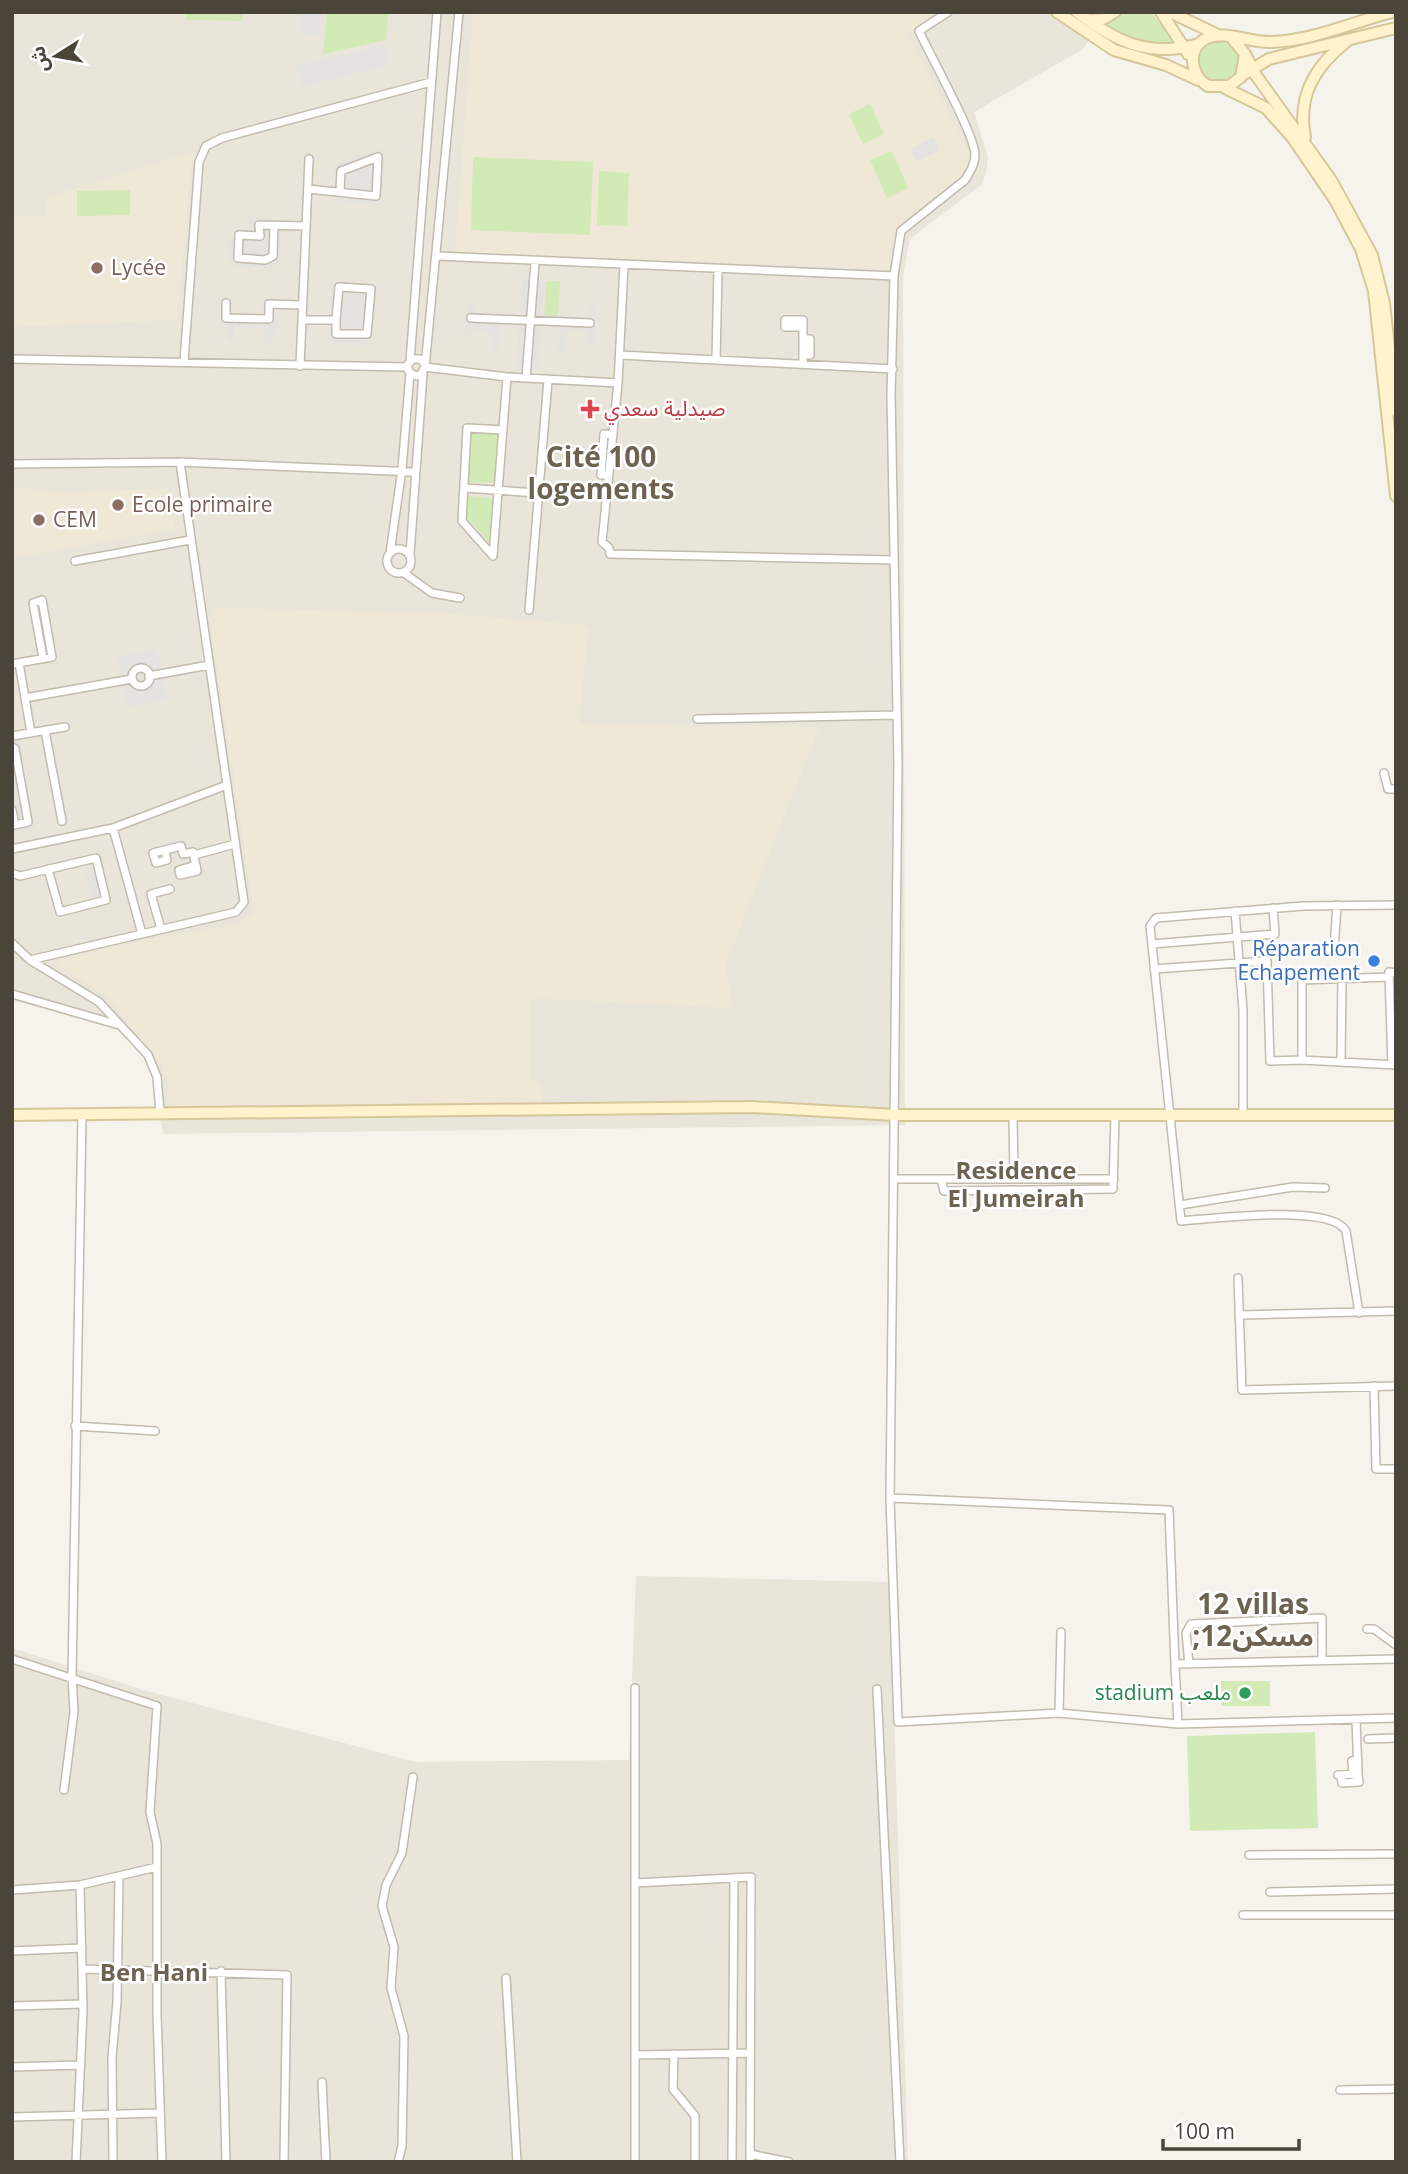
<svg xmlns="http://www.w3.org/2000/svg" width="1408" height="2174" viewBox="0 0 1408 2174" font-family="'Open Sans','Noto Sans Arabic',sans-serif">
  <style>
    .residential { fill: #eae5da }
    .education { fill: #efe8d6 }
    .green { fill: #d2eab5 }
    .parking { fill: #e5e3e0 }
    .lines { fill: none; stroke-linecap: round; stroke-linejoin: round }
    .street-casing { stroke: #c2bbae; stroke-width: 10 }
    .secondary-casing { stroke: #d6c79b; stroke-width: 14 }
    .street { stroke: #fff; stroke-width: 7 }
    .secondary { stroke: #fff3cd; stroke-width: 10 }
    .education-dot { fill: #8d6e63; stroke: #fff; stroke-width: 2.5 }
    .health-dot { fill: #e0444e; stroke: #fff; stroke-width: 2.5 }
    .shop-dot { fill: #3f7fe0; stroke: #fff; stroke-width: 2.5 }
    .leisure-dot { fill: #2e9e5b; stroke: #fff; stroke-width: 2.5 }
    .labels { text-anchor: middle; stroke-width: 5; stroke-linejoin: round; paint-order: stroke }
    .education-label { font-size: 21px; fill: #785e54; stroke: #fff; text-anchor: start }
    .health-label { font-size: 21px; fill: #be3a42; stroke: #fff; text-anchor: start }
    .shop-label { font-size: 21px; fill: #366cbe; stroke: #fff; text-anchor: end }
    .leisure-label { font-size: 21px; fill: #27864d; stroke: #fff; text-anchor: end }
    .quarter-label { font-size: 24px; font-weight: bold; fill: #6e6250; stroke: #fff }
    .district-label { font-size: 28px; font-weight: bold; fill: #6e6250; stroke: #fff }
  </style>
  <rect width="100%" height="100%" fill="#f6f3ec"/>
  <!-- residential -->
  <path class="residential" d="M 12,12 L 1109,12 L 1083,49 L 974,112 L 988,157 L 986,173 L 981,185 L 911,238 L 908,247 L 903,278 L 905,1125 L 163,1134 L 153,1078 L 147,1060 L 119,1030 L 12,1000 Z
    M 636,1576 L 890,1582 L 908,2162 L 12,2162 L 12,1648 L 147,1691 L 416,1762 L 629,1760 Z"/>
  <!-- education -->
  <path class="education" d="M 473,12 L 943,12 L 907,34 L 965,144 L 970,156 L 967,168 L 962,176 L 901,222 L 891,239 L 889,269 L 455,252 Z
    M 189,153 L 192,157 L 177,320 L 12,327 L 12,216 L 47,215 L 45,198 Z
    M 12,487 L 60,492 L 169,489 L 175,526 L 172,530 L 12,558 Z
    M 216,608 L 439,613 L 583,625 L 588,630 L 579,724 L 819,727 L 725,966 L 733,1008 L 531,998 L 531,1081 L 540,1083 L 542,1103 L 358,1108 L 175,1107 L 167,1101 L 169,1082 L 161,1064 L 109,998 L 53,962 L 144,940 L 234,925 L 254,913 L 210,619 Z"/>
  <!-- green -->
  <path class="green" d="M 186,12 L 242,12 L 242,21 L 186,20 Z
    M 327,12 L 388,12 L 386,40 L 323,54 Z
    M 1121,12 L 1151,12 L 1176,43 L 1141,43 L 1098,24 Z
    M1198 62a21 21 0 1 1 42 0a21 21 0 1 1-42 0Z
    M 870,104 L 884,134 L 863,144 L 849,114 Z
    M 892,151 L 908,188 L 887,198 L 870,160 Z
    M 473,157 L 593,162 L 590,235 L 471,230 Z
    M 599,171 L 629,173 L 627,226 L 597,225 Z
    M 130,190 L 130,215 L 77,216 L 77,191 Z
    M 546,281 L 560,281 L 558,316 L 544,315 Z
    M 472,433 L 498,434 L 495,483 L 468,482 Z
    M 468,496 L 493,498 L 489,542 L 467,518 Z
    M 1221,1681 L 1270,1681 L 1270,1706 L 1221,1706 Z
    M 1315,1732 L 1318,1828 L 1190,1831 L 1187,1736 Z"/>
  <!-- parking -->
  <path class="parking" d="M 301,12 L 321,12 L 319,37 L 300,36 Z
    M 387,45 L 390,59 L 382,67 L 303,87 L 296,65 Z
    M 934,137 L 940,150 L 916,162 L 910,149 Z
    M 386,147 L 382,205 L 336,201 L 335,165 Z
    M 248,218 L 283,220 L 279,260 L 271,268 L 234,267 L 233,261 L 228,260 L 227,238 L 234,238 L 236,230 L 247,231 Z
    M 522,279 L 545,281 L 539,371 L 516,369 Z
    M 331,282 L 378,285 L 372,338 L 366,338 L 365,346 L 332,344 L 332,337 L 327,336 Z
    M 263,299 L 279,300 L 277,333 L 271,335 L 270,343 L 265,343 L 263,321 L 260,329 L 238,329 L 238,323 L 235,322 L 234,341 L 227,341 L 226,330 L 221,327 L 221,300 L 231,300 L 231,314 L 262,314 Z
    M 467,302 L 474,303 L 474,311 L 502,314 L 498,351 L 491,350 L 492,332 L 470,330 L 469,338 L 464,338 Z
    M 589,306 L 596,306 L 595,345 L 586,345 L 587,331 L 566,330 L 565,354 L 558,354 L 560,315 L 589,317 Z
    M 157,649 L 167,699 L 127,707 L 117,657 Z
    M 19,739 L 35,828 L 12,832 L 12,740 Z
    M 53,740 L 69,825 L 58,827 L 43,742 Z
    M 184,838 L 187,847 L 197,845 L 204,873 L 177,879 L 175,868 L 182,861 L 177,857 L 170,859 L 170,863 L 153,868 L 148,848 Z
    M 98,853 L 110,903 L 94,907 L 82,857 Z"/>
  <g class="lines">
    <defs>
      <path id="street" d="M 948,12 L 919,31 C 930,55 975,135 975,155 C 975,164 970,172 965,180 L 901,231 L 894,276 L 891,395 L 898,763 L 890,1498 L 898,1722 L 1059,1713 L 1178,1724 L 1175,1664 L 1396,1659
        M 308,189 L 376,196 L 378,157 L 341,171 L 340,192
        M 274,226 L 273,256 L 265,260 L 238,258 L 239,235 L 260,236 L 259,225 L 306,226
        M 438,256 L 894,276
        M 226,303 L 226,318 L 269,319 L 269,304 L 302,305
        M 471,318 L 590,323
        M 302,320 L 336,320 L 336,334 L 367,334 L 371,289 L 339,287 L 336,320
        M 803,327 L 785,327 L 785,320 L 803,320 L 803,364
        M 620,355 L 893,369
        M 803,355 L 810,355 L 810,339 L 803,339
        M 12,359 L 408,367
        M 716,360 L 718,269
        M 184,361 L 199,162 L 206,146 L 222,138 L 431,82
        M 410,361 L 437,12
        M 425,364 L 420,359 L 413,359 L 408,364 L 408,370 L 413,375 L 420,376 L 425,367 L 459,12
        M 300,366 L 309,159
        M 425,367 L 507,377 L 618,383 L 624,266
        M 526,378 L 535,263
        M 618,383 L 602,542 L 609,548 L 610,554 L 894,560
        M 503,430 L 467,428 L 462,521 L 493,556 L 507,377
        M 180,462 L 415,472
        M 12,464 L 180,462 L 244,902 L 236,912 L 30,960
        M 608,475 L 601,475 L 604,434 L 612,435
        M 464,488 L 538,493
        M387 561a12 12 0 1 1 24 0a12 12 0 1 1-24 0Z
        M 390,553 L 402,469 L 410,373
        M 410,554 L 423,374
        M 75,561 L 190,540
        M 404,573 L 432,593 L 460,598
        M 529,610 L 548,380
        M 19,663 L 31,733
        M 12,664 L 52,657 L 42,600 L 33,603 L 43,658
        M132 677a9 9 0 1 1 18 0a9 9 0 1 1-18 0Z
        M 149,676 L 209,665
        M 25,698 L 132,679
        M 697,719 L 897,715
        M 45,731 L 62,821
        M 12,736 L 65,727
        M 12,747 L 15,749 L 28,822 L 15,825 L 12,810
        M 1384,773 L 1388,789 L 1396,789
        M 113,828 L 142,934
        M 12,849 L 113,828 L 227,785
        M 165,851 L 167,860 L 156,863 L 153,853 L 181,846 L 183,854 L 193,852 C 194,858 196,865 197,871 L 180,875 L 179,870 L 196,865
        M 194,855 L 235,844
        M 12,873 L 20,876 L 96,858 L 106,900 L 60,912 L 48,869
        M 1235,911 L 1243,1010 L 1243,1114
        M 161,929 L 151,894 L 170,889
        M 12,943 L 30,960 L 99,1002 L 148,1055 L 157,1077 L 160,1112
        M 1152,944 L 1275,934 L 1273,908
        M 1334,950 L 1337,905
        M 1154,969 L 1267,961 L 1270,1061 L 1302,1060
        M 1389,977 L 1302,980 L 1302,1060 L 1396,1065
        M 12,994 L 119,1025
        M 1341,1062 L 1342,979
        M 1392,1065 L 1389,972 L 1396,973
        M 1013,1114 L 1014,1179
        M 895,1179 L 1114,1179
        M 941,1179 L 944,1191 L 1113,1189 L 1115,1115
        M 1180,1205 L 1293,1187 L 1325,1188
        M 1238,1278 L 1242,1390 L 1396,1386
        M 1359,1313 L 1346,1231 C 1330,1203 1213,1219 1181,1221 L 1150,926 L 1156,918 L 1303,906 L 1396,905
        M 1239,1315 L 1396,1311
        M 1374,1386 L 1376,1469 L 1396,1469
        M 75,1426 L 155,1431
        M 890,1498 L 1169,1510 L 1175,1664
        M 1367,1629 L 1374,1629 L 1396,1645
        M 12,1659 L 157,1706 L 150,1812 L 157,1844 L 157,2014 L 162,2162
        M 1189,1664 L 1186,1633 L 1191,1624 L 1322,1618 L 1322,1660
        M 877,1689 L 900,2162
        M 1059,1713 L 1061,1632
        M 1178,1724 L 1396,1718
        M 1368,1739 L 1396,1738
        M 1338,1775 L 1358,1774 L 1356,1719
        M 1341,1775 L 1342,1783 L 1359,1782 L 1358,1774
        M 1353,1775 L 1352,1761 L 1358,1760
        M 64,1790 L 74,1712 L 72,1677 L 82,1115
        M 1249,1855 L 1396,1854
        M 635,1883 L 751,1877 L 750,2162
        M 12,1890 L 80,1885 L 157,1867
        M 1270,1892 L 1396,1889
        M 1243,1915 L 1396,1915
        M 12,1951 L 82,1948
        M 82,1969 L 287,1975 L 284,2162
        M 221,1971 L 226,2162
        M 506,1978 L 517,2162
        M 12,2006 L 83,2004
        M 674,2054 L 673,2089 L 695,2116 L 695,2162
        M 635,2055 L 750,2053
        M 12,2067 L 80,2065
        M 322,2082 L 326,2162
        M 1340,2090 L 1396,2089
        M 12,2117 L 160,2113
        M 750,2154 L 789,2162
        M 76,2162 L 83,2011 L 80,1885
        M 113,2162 L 112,2057 L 117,2002 L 119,1876
        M 398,2162 L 402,2146 L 404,2036 L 391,1988 L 394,1947 L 382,1906 L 386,1885 L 402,1853 L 413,1777
        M 635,2162 L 635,1688
        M 732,2162 L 734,1878"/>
      <path id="secondary" d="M 1057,12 L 1114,50 L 1166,65 L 1198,80
        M 1077,12 C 1116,42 1149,58 1199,44
        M 1161,12 L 1188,54
        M 1170,12 L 1216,34
        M 1089,20 L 1103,19 L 1115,12
        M 1232,38 L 1245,54 L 1241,77 L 1229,86 L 1208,86 C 1190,75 1186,48 1207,38 C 1222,30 1253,43 1271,42 C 1311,41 1354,22 1392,12
        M 1245,54 L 1255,74 L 1331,180 L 1372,255 L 1384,303 L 1396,411
        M 1246,73 L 1269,59 L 1396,28
        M 1225,88 L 1266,108 L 1292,137 L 1335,200 L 1361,249 L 1374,291 L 1396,496
        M 1305,137 C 1297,96 1315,66 1346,42
        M 12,1115 L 752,1107 L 896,1115 L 1396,1115"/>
    </defs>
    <!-- street casing -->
    <use href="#street" class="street-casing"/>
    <!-- secondary casing -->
    <use href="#secondary" class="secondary-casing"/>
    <!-- street -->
    <use href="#street" class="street"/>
    <!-- secondary -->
    <use href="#secondary" class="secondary"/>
  </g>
  <!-- markers -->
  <g class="education-dot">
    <circle cx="97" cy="268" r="7"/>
    <circle cx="118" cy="505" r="7"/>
    <circle cx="39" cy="520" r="7"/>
  </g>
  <path class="health-dot" d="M586.5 398.5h7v7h7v7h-7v7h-7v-7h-7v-7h7z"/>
  <circle class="shop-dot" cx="1374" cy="961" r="7"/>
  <circle class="leisure-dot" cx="1245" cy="1693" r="7"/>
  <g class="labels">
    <!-- education labels -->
    <g class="education-label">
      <text x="111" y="275">Lycée</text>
      <text x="132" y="512">Ecole primaire</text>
      <text x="53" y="527">CEM</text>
    </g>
    <!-- health labels -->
    <g class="health-label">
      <text x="604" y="416">صيدلية سعدي</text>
    </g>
    <!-- shop labels -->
    <g class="shop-label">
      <text x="1360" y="956">Réparation<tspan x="1360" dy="24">Echapement</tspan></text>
    </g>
    <!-- leisure labels -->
    <g class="leisure-label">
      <text x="1231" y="1700">stadium ملعب</text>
    </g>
    <!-- quarter labels -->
    <g class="quarter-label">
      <text x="1016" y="1179">Residence<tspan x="1016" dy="28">El Jumeirah</tspan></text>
      <text x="154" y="1981">Ben Hani</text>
    </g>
    <!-- district labels -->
    <g class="district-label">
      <text x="601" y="467">Cité 100<tspan x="601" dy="32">logements</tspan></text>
      <text x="1253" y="1614">12 villas<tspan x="1253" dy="32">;12مسكن</tspan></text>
    </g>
  </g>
  <!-- border -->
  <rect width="1408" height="2174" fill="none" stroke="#4b4439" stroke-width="28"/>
  <!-- north arrow -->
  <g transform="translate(56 56) rotate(259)" stroke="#ffffff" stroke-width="5" paint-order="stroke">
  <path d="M0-5L12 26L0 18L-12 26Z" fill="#4b4439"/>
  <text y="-10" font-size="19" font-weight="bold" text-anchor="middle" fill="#4b4439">ش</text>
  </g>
  <!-- scale -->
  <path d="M1163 2139v10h136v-10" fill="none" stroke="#4b4439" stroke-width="3.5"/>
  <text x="1174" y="2139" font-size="21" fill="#4b4439" stroke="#ffffff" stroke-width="5" paint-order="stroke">100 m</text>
</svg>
